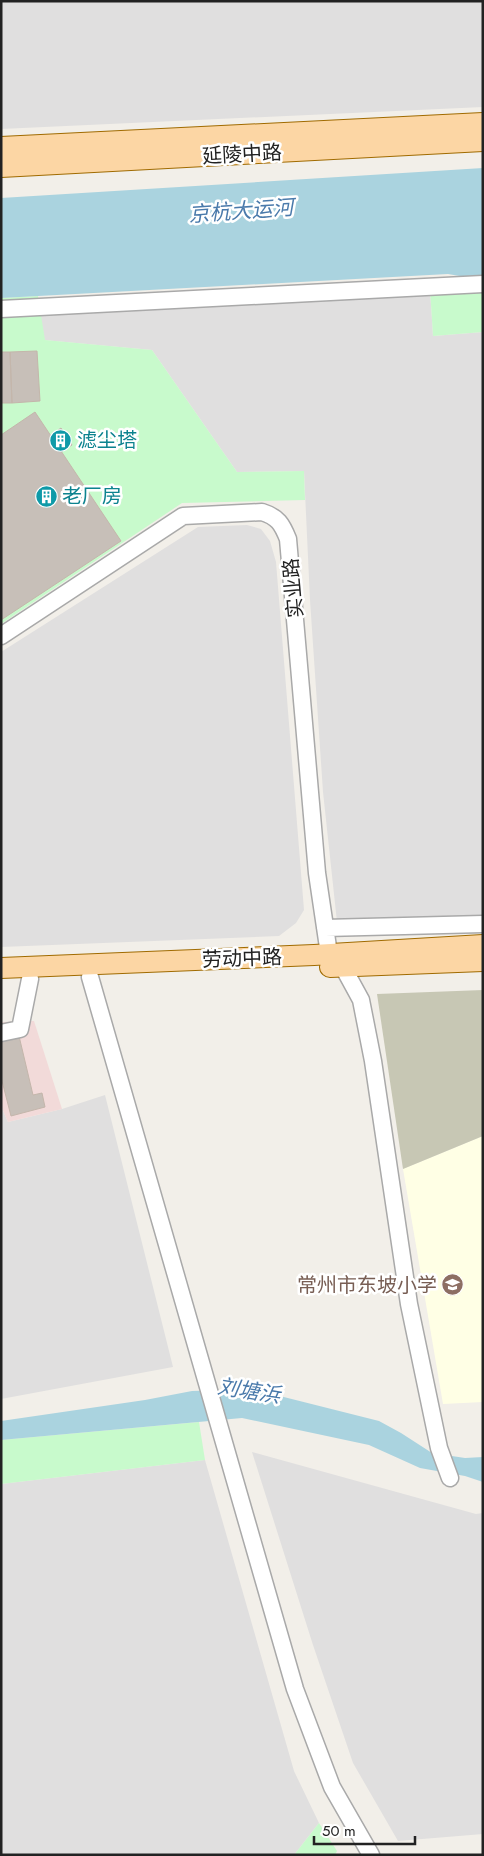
<svg xmlns="http://www.w3.org/2000/svg" width="484" height="1856" viewBox="0 0 484 1856" font-family="Jost,'Noto Sans SC',sans-serif">
  <style>
    .residential { fill: #e0dfdf }
    .commercial { fill: #f2dad9 }
    .education { fill: #ffffe5 }
    .construction { fill: #c7c7b4 }
    .park { fill: #c8facc }
    .water { fill: #aad3df }
    .building { fill: #c7bfb8; stroke: #c4b6ab }
    .lines { fill: none; stroke-linecap: round; stroke-linejoin: round }
    .minor-casing { stroke: #a9a9a9; stroke-width: 19 }
    .major-casing { stroke: #a06b00; stroke-width: 22 }
    .minor { stroke: #fff; stroke-width: 16 }
    .major { stroke: #fcd6a4; stroke-width: 20 }
    .labels { text-anchor: middle; stroke-width: 5; stroke-linejoin: round; paint-order: stroke }
    .street-label { font-size: 20px; fill: #222; stroke: #fff }
    .culture-label { font-size: 20px; fill: #0d838f; stroke: #fff; text-anchor: start }
    .education-label { font-size: 20px; fill: #785e54; stroke: #fff; text-anchor: end }
    .water-label { font-size: 21px; font-style: italic; fill: #4a7aab; stroke: #fff }
  </style>
  <rect width="100%" height="100%" fill="#f2efe9"/>
  <!-- residential -->
  <path class="residential" d="M 1,1 L 483,1 L 483,107 L 1,129 Z
    M 430,289 L 433,336 L 483,332 L 483,918 L 337,922 L 323,792 L 310,600 L 304,471 L 237,472 L 152,350 L 44,340 L 40,312 Z
    M 247,525 L 261,529 L 270,541 L 276,562 L 304,910 L 296,923 L 279,936 L 1,947 L 1,652 L 198,527 Z
    M 105,1095 L 173,1367 L 1,1399 L 1,1106 L 8,1122 L 62,1109 Z
    M 252,1452 L 476,1514 L 483,1513 L 483,1834 L 398,1841 L 353,1763 L 313,1645 Z
    M 205,1460 L 294,1771 L 319,1823 L 294,1855 L 1,1855 L 1,1484 Z"/>
  <!-- commercial -->
  <path class="commercial" d="M 34,1021 L 62,1109 L 8,1122 L 1,1106 L 1,1022 Z"/>
  <!-- education -->
  <path class="education" d="M 483,1136 L 483,1402 L 443,1404 L 403,1169 Z"/>
  <!-- construction -->
  <path class="construction" d="M 483,990 L 483,1136 L 403,1169 L 377,994 Z"/>
  <!-- park -->
  <path class="park" d="M 483,288 L 483,332 L 433,336 L 430,289 Z
    M 38,296 L 45,340 L 152,350 L 237,472 L 304,471 L 305,500 L 182,503 L 1,624 L 1,298 Z
    M 199,1422 L 205,1460 L 1,1484 L 1,1440 Z
    M 319,1823 L 337,1851 L 335,1855 L 294,1855 Z"/>
  <!-- water -->
  <path class="water" d="M 483,168 L 483,280 L 448,274 L 1,298 L 1,198 Z
    M 252,1389 L 379,1421 L 401,1433 L 432,1453 L 465,1458 L 483,1457 L 483,1482 L 465,1476 L 420,1468 L 369,1445 L 242,1418 L 1,1440 L 1,1421 L 145,1400 L 192,1391 Z"/>
  <!-- building -->
  <path class="building" d="M 37,351 L 40,401 L 12,403 L 10,352 Z
    M 1,352 L 10,352 L 12,403 L 1,403 Z
    M 35,412 L 121,541 L 1,620 L 1,435 Z
    M 61,428 L 72,445 L 61,452 L 51,435 Z
    M 19,1036 L 33,1095 L 42,1093 L 45,1107 L 11,1116 L 1,1077 L 1,1041 Z"/>
  <g class="lines">
    <defs>
      <path id="minor" d="M 1,309 L 483,284
        M 1,636 L 183,516 L 262,512 C 278,517 282,524 288,539 L 317,873 L 329,954 L 343,967 L 361,1000 L 373,1061 L 409,1304 L 439,1448 L 450,1478
        M 325,928 L 483,924
        M 90,977 L 295,1689 L 332,1787 L 371,1855
        M 1,1033 L 20,1029 L 30,979"/>
      <path id="major" d="M 1,147 L 483,123
        M 1,167 L 483,141
        M 330,967 L 483,961
        M 1,968 L 314,955 L 483,945"/>
    </defs>
    <!-- minor casing -->
    <use href="#minor" class="minor-casing"/>
    <!-- major casing -->
    <use href="#major" class="major-casing"/>
    <!-- minor -->
    <use href="#minor" class="minor"/>
    <!-- major -->
    <use href="#major" class="major"/>
  </g>
  <!-- icons -->
  <defs>
    <symbol id="building-disc" viewBox="-11 -11 22 22"><circle r="9.5" fill="#0f9aa8" stroke="#fff"/><path d="M-4-6H4V6H1V3H-1V6H-4ZM-2.5-4.3h1.7v1.8h-1.7ZM.8-4.3h1.7v1.8H.8ZM-2.5-1h1.7V.8h-1.7ZM.8-1h1.7V.8H.8Z" fill="#fff"/></symbol>
    <symbol id="school-disc" viewBox="-11 -11 22 22"><circle r="9.5" fill="#8d6e63" stroke="#fff"/><path d="M0-5L7-2L0 1L-7-2ZM-4 1L0 2.5L4 1V4Q0 6-4 4Z" fill="#fff"/></symbol>
  </defs>
  <g fill-rule="evenodd">
    <use href="#building-disc" x="48" y="428" width="25" height="25"/>
    <use href="#building-disc" x="34" y="484" width="25" height="25"/>
    <use href="#school-disc" x="440" y="1272" width="25" height="25"/>
  </g>
  <g class="labels">
    <!-- street labels -->
    <g class="street-label">
      <text transform="translate(242 154) rotate(-3)" y="7">延陵中路</text>
      <text transform="translate(293 588) rotate(-95)" y="7">实业路</text>
      <text transform="translate(242 958) rotate(-2)" y="7">劳动中路</text>
    </g>
    <!-- culture labels -->
    <g class="culture-label">
      <text x="77" y="447">滤尘塔</text>
      <text x="62" y="503">老厂房</text>
    </g>
    <!-- education labels -->
    <g class="education-label">
      <text x="437" y="1292">常州市东坡小学</text>
    </g>
    <!-- water labels -->
    <g class="water-label">
      <text transform="translate(241 211) rotate(-4)" y="7">京杭大运河</text>
      <text transform="translate(249 1391) rotate(9)" y="7">刘塘浜</text>
    </g>
  </g>
  <!-- border -->
  <rect width="484" height="1856" fill="none" stroke="#222222" stroke-width="5"/>
  <!-- scale -->
  <path d="M314 1836v8h101v-8" fill="none" stroke="#222222" stroke-width="2.5"/>
  <text x="322" y="1836" font-size="15" fill="#222222" stroke="#ffffff" stroke-width="4" paint-order="stroke">50 m</text>
</svg>
